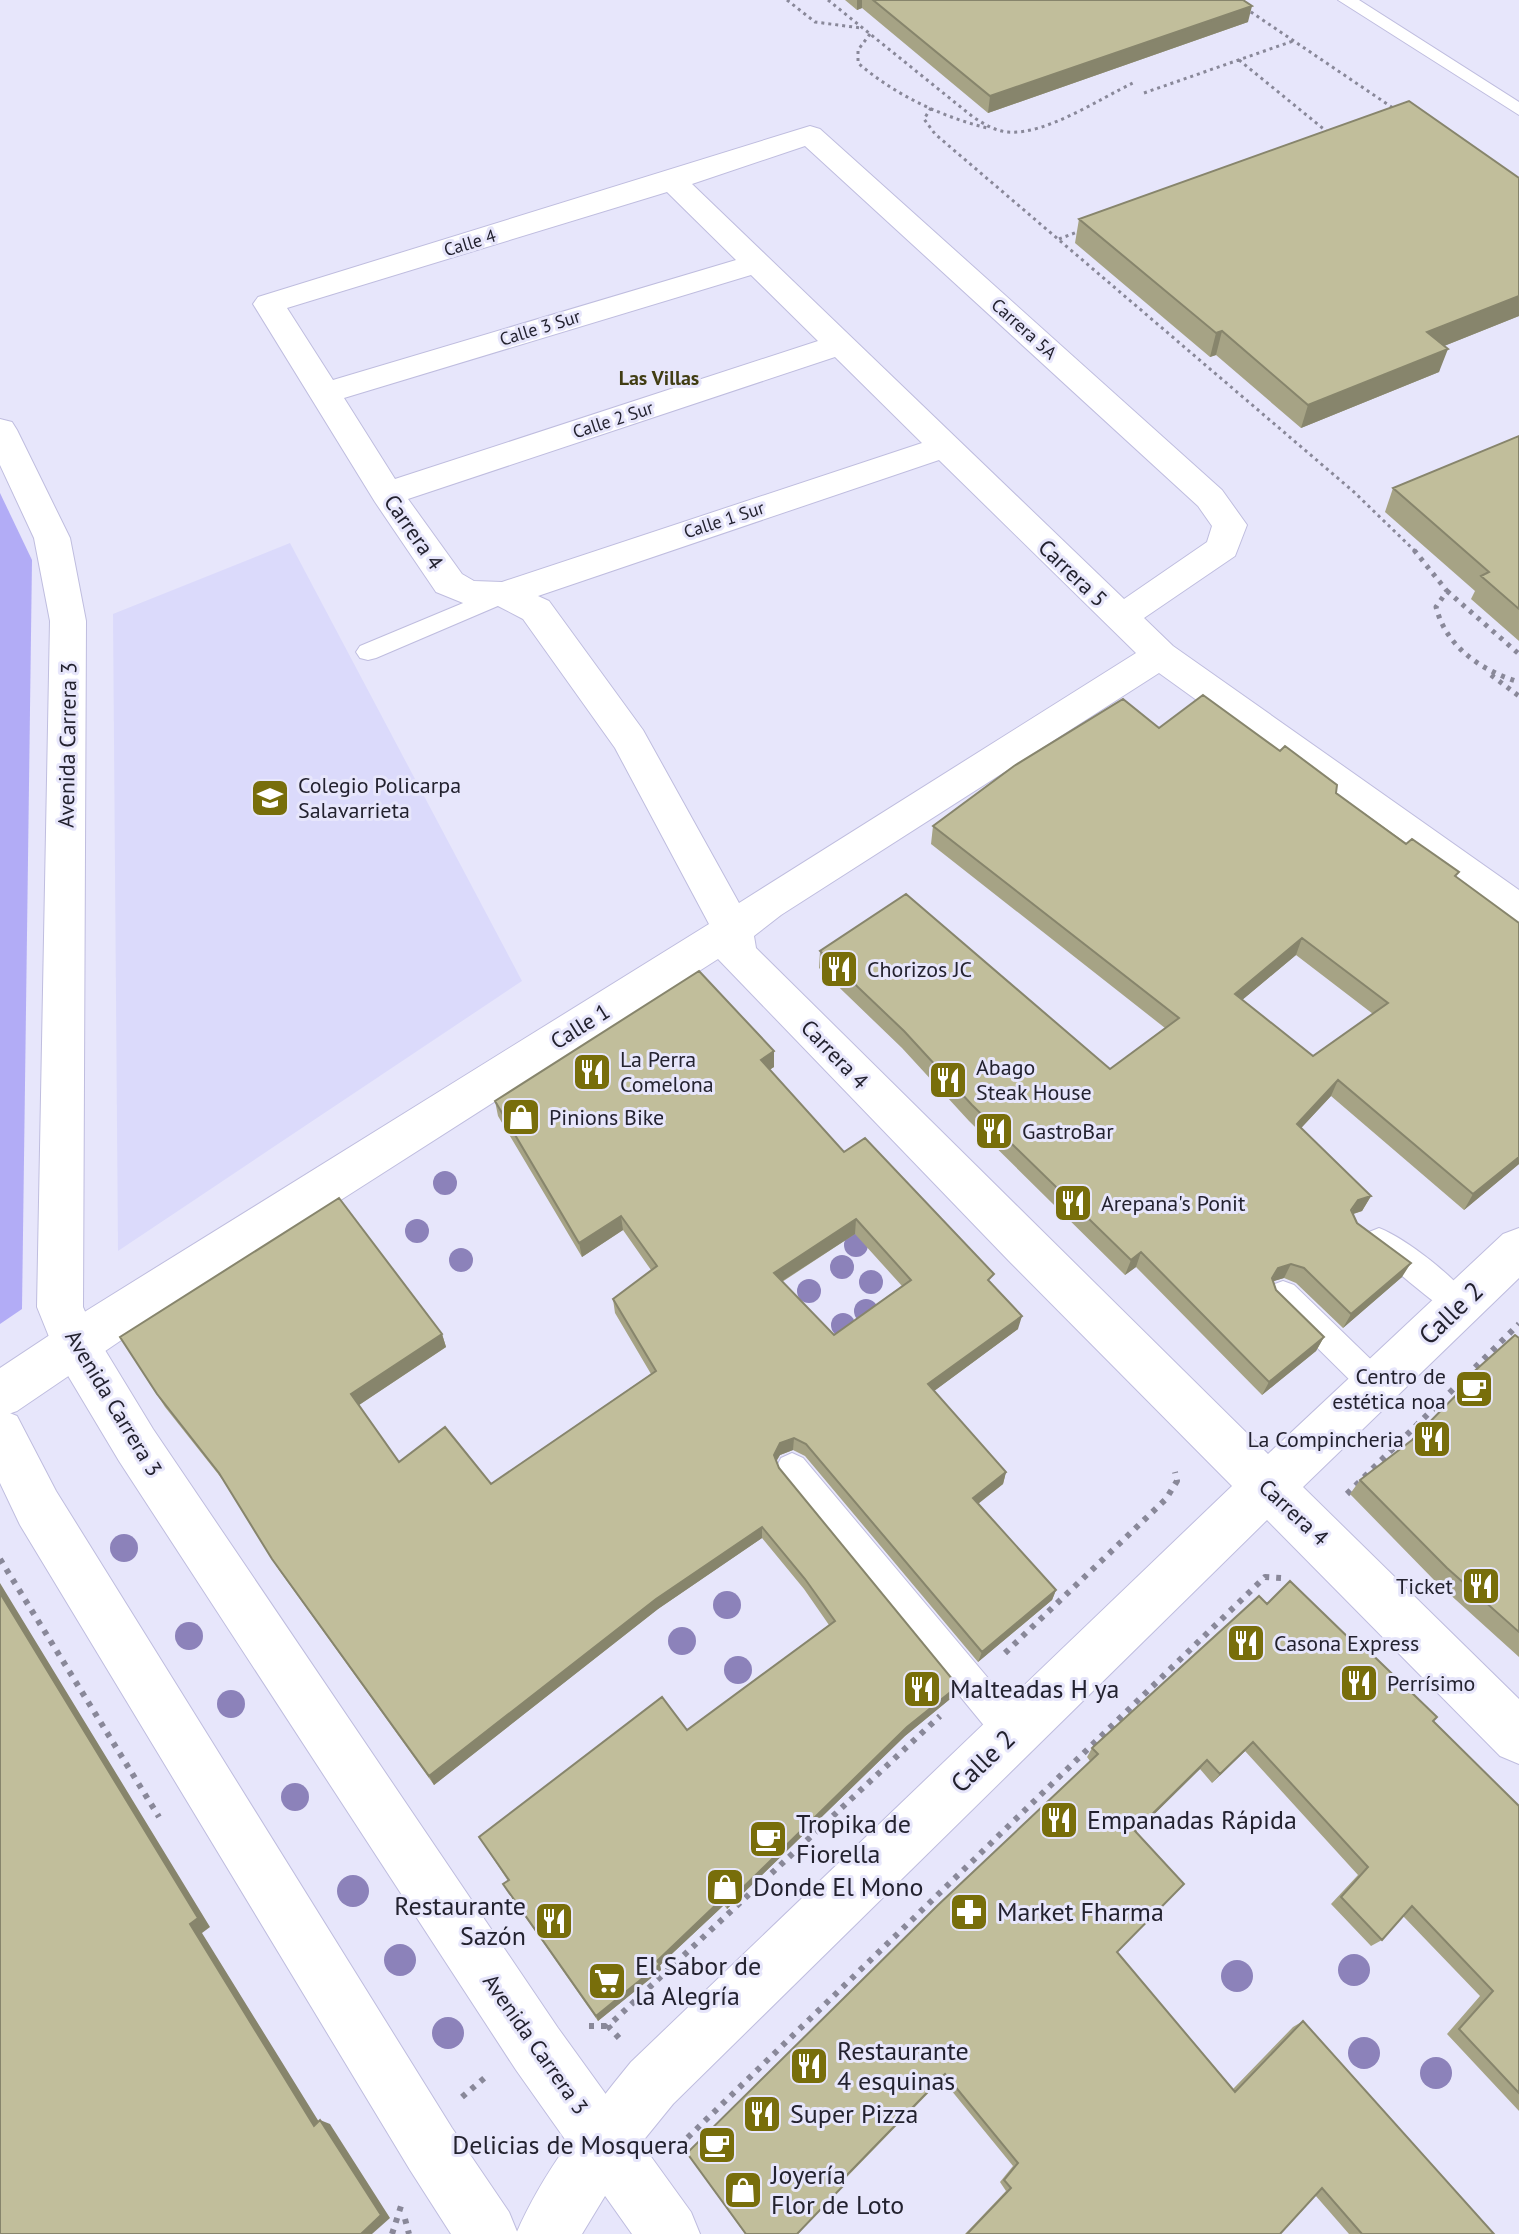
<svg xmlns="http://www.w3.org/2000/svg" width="1519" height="2234" viewBox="0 0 1519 2234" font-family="'PT Sans',sans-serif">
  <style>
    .built { fill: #dbdafb }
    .forest { fill: #b2acf6 }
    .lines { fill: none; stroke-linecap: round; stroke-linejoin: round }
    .service-casing { stroke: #bfbddf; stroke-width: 2 }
    .minor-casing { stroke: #bfbddf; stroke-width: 2 }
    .secondary-casing { stroke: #bfbddf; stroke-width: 2 }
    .path-far2 { stroke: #898899; stroke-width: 3; stroke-dasharray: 3 4; stroke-linecap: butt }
    .path-far1 { stroke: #898899; stroke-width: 5; stroke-dasharray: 4 6; stroke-linecap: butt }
    .path { stroke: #898899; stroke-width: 6; stroke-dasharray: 5 7; stroke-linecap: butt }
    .service { fill: #fff; fill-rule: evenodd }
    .minor { fill: #fff; fill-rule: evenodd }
    .secondary { fill: #fff; fill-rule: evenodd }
    .tree { fill: #8c82ba }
    .wall { fill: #a6a385; fill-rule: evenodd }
    .shaded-wall { fill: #87856c }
    .building { fill: #c1be9b; stroke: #87856c; stroke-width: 2; fill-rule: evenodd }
    .labels { text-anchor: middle; stroke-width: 6; stroke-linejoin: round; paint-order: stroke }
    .far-street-label { font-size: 18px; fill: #23222f; stroke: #e7e6fb }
    .far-neighbourhood-label { font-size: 20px; font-weight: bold; fill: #413d13; stroke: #e7e6fb }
    .street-label { font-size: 22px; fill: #23222f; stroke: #e7e6fb }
    .poi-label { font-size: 22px; fill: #23222f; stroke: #e7e6fb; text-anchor: start }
    .near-street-label { font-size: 26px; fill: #23222f; stroke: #e7e6fb }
    .near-poi-label { font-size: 26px; fill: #23222f; stroke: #e7e6fb; text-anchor: start }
  </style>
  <rect width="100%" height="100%" fill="#e7e6fb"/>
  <!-- built -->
  <path class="built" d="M 290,543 L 522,981 L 118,1251 L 113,614 Z"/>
  <!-- forest -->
  <path class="forest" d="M 0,493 L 32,560 L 22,1309 L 0,1324 Z"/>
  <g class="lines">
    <defs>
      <path id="service" d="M 1338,0 L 1359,0 L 1519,102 L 1519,115 Z
        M 504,586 L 512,588 L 515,594 L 512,600 L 376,658 L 368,660 L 360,658 L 356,652 L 360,646 Z
        M 1379,1228 C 1405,1238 1462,1281 1474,1306 L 1470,1315 L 1459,1319 C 1448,1315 1369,1250 1364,1241 L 1369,1232 Z
        M 1283,1281 L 1294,1285 L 1387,1375 L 1391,1385 L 1387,1395 L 1376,1399 L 1365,1395 L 1272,1303 L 1268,1294 L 1272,1285 Z
        M 792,1453 L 803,1458 L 1024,1721 L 1029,1733 L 1024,1745 L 1012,1750 L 1000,1745 L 781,1478 L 776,1468 L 781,1458 Z"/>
      <path id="minor" d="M 810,126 L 820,129 L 1222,490 L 1247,525 L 1235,556 L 1144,618 L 1173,646 L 1519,890 L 1519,927 L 1505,922 L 1159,673 L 781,915 L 754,936 L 756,948 L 1268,1454 L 1503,1234 L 1519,1228 L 1519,1278 L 1303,1487 L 1519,1699 L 1519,1764 L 1500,1756 L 1267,1520 L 673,2104 L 625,2163 L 582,2234 L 516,2234 C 543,2171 588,2115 631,2062 L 1232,1486 L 1009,1261 L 718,959 L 120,1341 L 17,1411 L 0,1417 L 0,1368 L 86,1311 L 709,924 L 615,748 L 523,619 L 498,606 L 468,605 L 436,592 L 375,502 L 253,304 L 258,297 ZM 805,146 L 1198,506 L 1212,526 L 1207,542 L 1124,599 L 692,184 ZM 667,192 L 736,260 L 333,380 L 287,308 ZM 751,275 L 818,341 L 395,479 L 344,398 ZM 835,357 L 922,443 L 502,582 L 474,581 L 462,574 L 408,499 ZM 939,460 L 1136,653 L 739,903 L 643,730 L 549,601 L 538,596 Z"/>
      <path id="secondary" d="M 0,419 L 12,422 L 17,430 L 70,538 L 86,621 L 83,1307 L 94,1332 L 153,1429 L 558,2028 L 691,2212 L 700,2234 L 632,2234 L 516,2070 L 119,1461 L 58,1359 L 37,1307 L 50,621 L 34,538 L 0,465 Z
        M 0,1409 L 17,1416 L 56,1491 L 452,2128 L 509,2212 L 518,2234 L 451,2234 L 410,2170 L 20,1525 L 0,1483 Z"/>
    </defs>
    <!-- service casing -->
    <use href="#service" class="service-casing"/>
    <!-- minor casing -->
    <use href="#minor" class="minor-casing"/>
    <!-- secondary casing -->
    <use href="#secondary" class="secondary-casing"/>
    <!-- path-far2 -->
    <path class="path-far2" d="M 787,0 L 815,22 L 861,28
      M 828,0 L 973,117 C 984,124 995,131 1008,132 C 1046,135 1099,99 1133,83
      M 1245,8 L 1396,110
      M 870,34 L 858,50 L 858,63 C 895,95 940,116 987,128
      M 1239,60 L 1331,135
      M 1144,93 L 1293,41
      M 931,108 L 924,119 L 935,134 L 1354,492 L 1416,552
      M 1059,239 L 1080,231"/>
    <!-- path-far1 -->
    <path class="path-far1" d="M 1414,550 L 1447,591 L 1436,607 C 1446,647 1482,671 1519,682
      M 1447,591 L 1519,654
      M 1491,675 L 1519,696"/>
    <!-- path -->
    <path class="path" d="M 1347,1494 L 1519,1324
      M 0,1559 L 159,1817
      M 1005,1653 L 1166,1499 L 1177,1481 L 1175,1472
      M 589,2026 L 608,2026
      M 619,2038 L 608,2026 L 940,1716
      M 462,2097 L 488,2075
      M 679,2146 L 1265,1577 L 1281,1578
      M 405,2219 L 409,2234
      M 392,2234 L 401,2206"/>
    <!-- service -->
    <use href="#service" class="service"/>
    <!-- minor -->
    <use href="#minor" class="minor"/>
    <!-- secondary -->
    <use href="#secondary" class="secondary"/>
  </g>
  <!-- trees -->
  <g class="tree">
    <circle cx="445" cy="1183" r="12"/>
    <circle cx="417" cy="1231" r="12"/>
    <circle cx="856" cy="1245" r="12"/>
    <circle cx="461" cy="1260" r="12"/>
    <circle cx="842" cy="1267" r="12"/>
    <circle cx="871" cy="1282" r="12"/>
    <circle cx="809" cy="1291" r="12"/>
    <circle cx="866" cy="1311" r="12"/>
    <circle cx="843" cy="1325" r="12"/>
    <circle cx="124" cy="1548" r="14"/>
    <circle cx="727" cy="1605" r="14"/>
    <circle cx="189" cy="1636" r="14"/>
    <circle cx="682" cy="1641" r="14"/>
    <circle cx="738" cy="1670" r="14"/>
    <circle cx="231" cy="1704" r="14"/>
    <circle cx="295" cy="1797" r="14"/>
    <circle cx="353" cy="1891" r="16"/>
    <circle cx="400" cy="1960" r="16"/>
    <circle cx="1354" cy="1970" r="16"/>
    <circle cx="1237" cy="1976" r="16"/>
    <circle cx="448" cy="2033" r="16"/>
    <circle cx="1364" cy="2053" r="16"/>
    <circle cx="1436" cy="2073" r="16"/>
  </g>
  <!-- wall -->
  <path class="wall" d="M 845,0 L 1243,0 L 1248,22 L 988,113 L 862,8 L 857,10 Z
    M 1519,178 L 1519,316 L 1444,346 L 1439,372 L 1301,428 L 1216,355 L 1210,357 L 1075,243 L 1079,219 Z
    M 1519,436 L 1519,641 L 1471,599 L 1475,591 L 1385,512 L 1393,488 Z
    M 1159,728 L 1336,793 L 1519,923 L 1519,1164 L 1464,1210 L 1331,1096 L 1301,1128 L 1371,1196 L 1362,1211 L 1353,1214 L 1357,1223 L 1402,1277 L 1343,1328 L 1296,1283 L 1284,1278 L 1273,1281 L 1276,1290 L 1324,1337 L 1316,1351 L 1262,1395 L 1136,1267 L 1125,1275 L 969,1121 L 902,1048 L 819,968 L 820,951 L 1110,1069 L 1165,1028 L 931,844 L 933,826 ZM 1296,955 L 1373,1014 L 1313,1056 L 1242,1000 Z
    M 774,1067 L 769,1070 L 844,1152 L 991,1283 L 1018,1329 L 934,1391 L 1006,1472 L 1003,1484 L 978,1504 L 1056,1590 L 1052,1600 L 978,1662 L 805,1456 L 793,1450 L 780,1455 L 776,1461 L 779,1468 L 955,1695 L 905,1736 L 727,1909 L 724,1905 L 660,1965 L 661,1970 L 598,2021 L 507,1891 L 503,1884 L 508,1881 L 479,1837 L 687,1730 L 829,1625 L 804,1589 L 762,1538 L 658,1609 L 434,1785 L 279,1570 L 226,1484 L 165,1407 L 120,1337 L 442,1334 L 446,1347 L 359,1405 L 399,1462 L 491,1484 L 651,1374 L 615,1313 L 613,1299 L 651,1270 L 623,1230 L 582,1257 L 498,1116 L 495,1101 ZM 855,1234 L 902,1286 L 834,1335 L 782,1282 Z
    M 1519,1338 L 1519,1657 L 1435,1581 L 1350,1494 L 1360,1480 L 1412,1440 L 1459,1392 L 1458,1391 L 1469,1376 Z
    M 1267,1604 L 1433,1721 L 1519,1806 L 1519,2111 L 1447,2034 L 1480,1996 L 1403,1916 L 1382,1940 L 1371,1946 L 1331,1904 L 1358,1875 L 1245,1751 L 1212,1783 L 1200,1769 L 1136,1832 L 1117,1952 L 1233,2089 L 1293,2027 L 1303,2021 L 1494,2234 L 1349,2234 L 1315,2195 L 1280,2234 L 965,2234 L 1006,2191 L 1000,2182 L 1013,2166 L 942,2079 L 843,2181 L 798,2234 L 745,2234 L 687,2153 L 1090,1761 L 1087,1757 L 1092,1748 Z"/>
  <!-- shaded-wall -->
  <path class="shaded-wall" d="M 857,0 L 862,0 L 862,8 L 857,10 Z
    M 1252,6 L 1248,22 L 988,113 L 990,96 Z
    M 1519,296 L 1519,316 L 1419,356 L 1427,332 Z
    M 1222,331 L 1216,355 L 1210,357 L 1216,333 Z
    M 1448,349 L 1439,372 L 1301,428 L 1308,405 Z
    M 1302,938 L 1296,955 L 1229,1011 L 1235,994 Z
    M 774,1051 L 774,1067 L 761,1075 L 761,1060 Z
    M 1338,1080 L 1331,1096 L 1290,1140 L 1297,1124 Z
    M 1519,1157 L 1519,1164 L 1464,1210 L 1473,1194 Z
    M 1371,1196 L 1362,1211 L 1350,1215 L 1343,1226 L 1358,1200 Z
    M 621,1216 L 623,1230 L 582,1257 L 579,1243 Z
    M 856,1219 L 855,1234 L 773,1287 L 774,1273 Z
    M 1141,1252 L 1136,1267 L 1125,1275 L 1131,1260 Z
    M 1411,1263 L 1402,1277 L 1343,1328 L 1351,1314 Z
    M 1291,1264 L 1284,1278 L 1271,1282 L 1278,1268 Z
    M 1022,1316 L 1018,1329 L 926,1397 L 928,1384 Z
    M 442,1334 L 446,1347 L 356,1407 L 351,1394 Z
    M 1324,1337 L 1316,1351 L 1262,1395 L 1269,1382 Z
    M 794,1438 L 793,1450 L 780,1455 L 773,1467 L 774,1455 L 780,1443 Z
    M 1006,1472 L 1003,1484 L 970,1510 L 973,1498 Z
    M 762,1527 L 762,1538 L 658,1609 L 434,1785 L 429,1776 L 656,1599 Z
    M 0,1583 L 210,1927 L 202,1933 L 324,2130 L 314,2126 L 190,1924 L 0,1593 Z
    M 1056,1590 L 1052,1600 L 978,1662 L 982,1652 Z
    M 958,1686 L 955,1695 L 905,1736 L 727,1909 L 727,1903 L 907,1727 Z
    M 1253,1742 L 1245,1751 L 1212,1783 L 1220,1774 Z
    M 1207,1760 L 1200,1769 L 1129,1839 L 1135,1831 Z
    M 723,1898 L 724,1905 L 660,1965 L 661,1970 L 598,2021 L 596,2016 Z
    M 320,2120 L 330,2124 L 390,2218 L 372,2234 L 361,2234 Z"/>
  <!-- building -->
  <path class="building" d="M 873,0 L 1243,0 L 1252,6 L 990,96 Z
    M 1409,101 L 1519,178 L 1519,296 L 1427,332 L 1448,349 L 1308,405 L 1222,331 L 1216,333 L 1079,219 Z
    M 1519,436 L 1519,609 L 1481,576 L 1489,572 L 1393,488 Z
    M 1203,695 L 1280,751 L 1285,746 L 1337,785 L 1336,793 L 1406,844 L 1412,839 L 1459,872 L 1455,876 L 1519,923 L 1519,1157 L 1473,1194 L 1338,1080 L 1297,1124 L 1371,1196 L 1358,1200 L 1351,1210 L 1357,1223 L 1411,1263 L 1351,1314 L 1304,1268 L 1291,1264 L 1278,1268 L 1272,1278 L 1276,1290 L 1324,1337 L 1269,1382 L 1141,1252 L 1131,1260 L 972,1105 L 904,1031 L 820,951 L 906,894 L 1110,1069 L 1179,1018 L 933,826 L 1014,766 L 1123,699 L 1159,728 ZM 1302,938 L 1388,1003 L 1313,1056 L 1235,994 Z
    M 699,971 L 774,1051 L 761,1060 L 844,1152 L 865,1138 L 994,1274 L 988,1280 L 1022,1316 L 928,1384 L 1006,1472 L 973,1498 L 1056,1590 L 982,1652 L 806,1444 L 794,1438 L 780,1443 L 774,1455 L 779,1468 L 958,1686 L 907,1727 L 727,1903 L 723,1898 L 657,1961 L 660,1964 L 596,2016 L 503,1884 L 509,1880 L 479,1837 L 662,1697 L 687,1730 L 835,1621 L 805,1579 L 762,1527 L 656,1599 L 429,1776 L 272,1559 L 219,1473 L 157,1394 L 120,1337 L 339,1198 L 442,1334 L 351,1394 L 399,1462 L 445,1427 L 491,1484 L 656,1371 L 613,1299 L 657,1266 L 621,1216 L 579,1243 L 495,1101 ZM 856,1219 L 911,1280 L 834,1335 L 774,1273 Z
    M 1515,1335 L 1519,1338 L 1519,1632 L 1447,1568 L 1360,1480 L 1412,1440 L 1473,1378 L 1469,1376 Z
    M 1290,1581 L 1354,1643 L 1357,1640 L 1437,1717 L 1433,1721 L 1519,1806 L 1519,2093 L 1459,2029 L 1493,1991 L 1412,1906 L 1382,1940 L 1341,1897 L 1368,1867 L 1253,1742 L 1220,1774 L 1207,1760 L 1135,1831 L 1184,1884 L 1117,1952 L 1235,2092 L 1303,2021 L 1494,2234 L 1362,2234 L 1322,2188 L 1280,2234 L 967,2234 L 1011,2188 L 1004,2180 L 1018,2163 L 945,2074 L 842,2180 L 845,2184 L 797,2234 L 746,2234 L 687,2153 L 937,1906 L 1098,1754 L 1092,1748 L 1259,1596 L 1267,1604 Z
    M 0,1593 L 198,1918 L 190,1924 L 314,2126 L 320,2120 L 381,2215 L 361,2234 L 0,2234 Z"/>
  <!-- icons -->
  <defs>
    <symbol id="school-square" viewBox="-11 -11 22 22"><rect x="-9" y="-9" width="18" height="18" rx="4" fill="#786e0b" stroke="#e7e6fb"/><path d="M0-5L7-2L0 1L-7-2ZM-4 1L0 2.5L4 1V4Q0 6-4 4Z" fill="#fff"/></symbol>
    <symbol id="restaurant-square" viewBox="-11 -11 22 22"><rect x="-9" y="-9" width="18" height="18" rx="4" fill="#786e0b" stroke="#e7e6fb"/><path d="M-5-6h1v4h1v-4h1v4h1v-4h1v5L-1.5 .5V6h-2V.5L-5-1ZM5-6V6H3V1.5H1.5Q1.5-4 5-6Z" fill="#fff"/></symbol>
    <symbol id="shop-square" viewBox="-11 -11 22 22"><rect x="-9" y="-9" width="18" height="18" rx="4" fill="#786e0b" stroke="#e7e6fb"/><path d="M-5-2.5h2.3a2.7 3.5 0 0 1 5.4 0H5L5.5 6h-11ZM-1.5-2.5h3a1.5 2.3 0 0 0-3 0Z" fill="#fff"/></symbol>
    <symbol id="cafe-square" viewBox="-11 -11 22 22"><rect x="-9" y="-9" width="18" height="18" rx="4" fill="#786e0b" stroke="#e7e6fb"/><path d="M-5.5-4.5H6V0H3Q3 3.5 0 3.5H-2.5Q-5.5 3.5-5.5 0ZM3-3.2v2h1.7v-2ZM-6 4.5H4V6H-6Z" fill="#fff"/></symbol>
    <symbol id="pharmacy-square" viewBox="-11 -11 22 22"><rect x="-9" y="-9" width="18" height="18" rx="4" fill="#786e0b" stroke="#e7e6fb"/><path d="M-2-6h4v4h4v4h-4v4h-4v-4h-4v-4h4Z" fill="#fff"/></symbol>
    <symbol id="supermarket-square" viewBox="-11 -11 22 22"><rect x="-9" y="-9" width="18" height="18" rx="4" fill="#786e0b" stroke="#e7e6fb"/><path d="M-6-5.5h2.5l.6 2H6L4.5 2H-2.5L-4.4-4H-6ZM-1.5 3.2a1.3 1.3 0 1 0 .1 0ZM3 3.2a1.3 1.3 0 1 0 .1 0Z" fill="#fff"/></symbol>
  </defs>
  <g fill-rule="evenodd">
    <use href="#school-square" x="248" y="776" width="44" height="44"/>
    <use href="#restaurant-square" x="817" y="947" width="44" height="44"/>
    <use href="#restaurant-square" x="570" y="1050" width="44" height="44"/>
    <use href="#restaurant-square" x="926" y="1058" width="44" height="44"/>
    <use href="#shop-square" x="499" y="1095" width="44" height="44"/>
    <use href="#restaurant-square" x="972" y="1109" width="44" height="44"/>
    <use href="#restaurant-square" x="1051" y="1181" width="44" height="44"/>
    <use href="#cafe-square" x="1452" y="1367" width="44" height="44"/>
    <use href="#restaurant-square" x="1410" y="1417" width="44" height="44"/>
    <use href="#restaurant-square" x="1459" y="1564" width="44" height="44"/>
    <use href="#restaurant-square" x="1224" y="1621" width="44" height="44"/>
    <use href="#restaurant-square" x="1337" y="1661" width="44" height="44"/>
    <use href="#restaurant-square" x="900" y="1667" width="44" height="44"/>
    <use href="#restaurant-square" x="1037" y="1798" width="44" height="44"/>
    <use href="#cafe-square" x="746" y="1817" width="44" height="44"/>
    <use href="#shop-square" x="703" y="1865" width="44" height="44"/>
    <use href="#pharmacy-square" x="947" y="1890" width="44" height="44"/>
    <use href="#restaurant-square" x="532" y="1899" width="44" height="44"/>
    <use href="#supermarket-square" x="585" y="1959" width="44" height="44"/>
    <use href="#restaurant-square" x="787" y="2044" width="44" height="44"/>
    <use href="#restaurant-square" x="740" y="2092" width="44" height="44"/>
    <use href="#cafe-square" x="695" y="2123" width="44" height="44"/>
    <use href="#shop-square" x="721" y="2168" width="44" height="44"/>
  </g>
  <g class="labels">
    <!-- far-street labels -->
    <g class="far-street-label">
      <text transform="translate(470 243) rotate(-17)" y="6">Calle 4</text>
      <text transform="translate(540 328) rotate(-17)" y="6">Calle 3 Sur</text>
      <text transform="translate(1024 329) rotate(42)" y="6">Carrera 5A</text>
      <text transform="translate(613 420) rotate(-18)" y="6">Calle 2 Sur</text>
      <text transform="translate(724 520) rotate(-18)" y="6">Calle 1 Sur</text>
    </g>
    <!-- far-neighbourhood labels -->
    <g class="far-neighbourhood-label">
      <text x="659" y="385">Las Villas</text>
    </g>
    <!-- street labels -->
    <g class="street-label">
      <text transform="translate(414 532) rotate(55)" y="8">Carrera 4</text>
      <text transform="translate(1073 573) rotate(44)" y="8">Carrera 5</text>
      <text transform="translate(67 745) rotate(-89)" y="8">Avenida Carrera 3</text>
      <text transform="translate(580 1026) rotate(-32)" y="8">Calle 1</text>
      <text transform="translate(835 1054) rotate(46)" y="8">Carrera 4</text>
      <text transform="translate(114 1403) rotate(59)" y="8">Avenida Carrera 3</text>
      <text transform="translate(1294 1512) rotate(43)" y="8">Carrera 4</text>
      <text transform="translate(536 2044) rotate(55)" y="8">Avenida Carrera 3</text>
    </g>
    <!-- poi labels -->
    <g class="poi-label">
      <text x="298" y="793">Colegio Policarpa<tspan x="298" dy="25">Salavarrieta</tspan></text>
      <text x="867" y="977">Chorizos JC</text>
      <text x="620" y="1067">La Perra<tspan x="620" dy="25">Comelona</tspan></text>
      <text x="976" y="1075">Abago<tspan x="976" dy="25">Steak House</tspan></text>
      <text x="549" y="1125">Pinions Bike</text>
      <text x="1022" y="1139">GastroBar</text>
      <text x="1101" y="1211">Arepana's Ponit</text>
      <text x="1446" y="1384" text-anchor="end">Centro de<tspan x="1446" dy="25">estética noa</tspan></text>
      <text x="1404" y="1447" text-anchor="end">La Compincheria</text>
      <text x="1453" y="1594" text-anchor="end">Ticket</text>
      <text x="1274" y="1651">Casona Express</text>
      <text x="1387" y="1691">Perrísimo</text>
    </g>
    <!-- near-street labels -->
    <g class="near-street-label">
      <text transform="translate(1451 1313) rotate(-44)" y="9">Calle 2</text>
      <text transform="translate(983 1761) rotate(-44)" y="9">Calle 2</text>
    </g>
    <!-- near-poi labels -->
    <g class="near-poi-label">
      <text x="950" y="1698">Malteadas H ya</text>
      <text x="1087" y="1829">Empanadas Rápida</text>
      <text x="796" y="1833">Tropika de<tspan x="796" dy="30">Fiorella</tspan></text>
      <text x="753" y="1896">Donde El Mono</text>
      <text x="526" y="1915" text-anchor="end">Restaurante<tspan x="526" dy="30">Sazón</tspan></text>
      <text x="997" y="1921">Market Fharma</text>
      <text x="635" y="1975">El Sabor de<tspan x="635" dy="30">la Alegría</tspan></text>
      <text x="837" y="2060">Restaurante<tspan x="837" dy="30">4 esquinas</tspan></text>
      <text x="790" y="2123">Super Pizza</text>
      <text x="689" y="2154" text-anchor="end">Delicias de Mosquera</text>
      <text x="771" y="2184">Joyería<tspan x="771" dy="30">Flor de Loto</tspan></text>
    </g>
  </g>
</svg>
